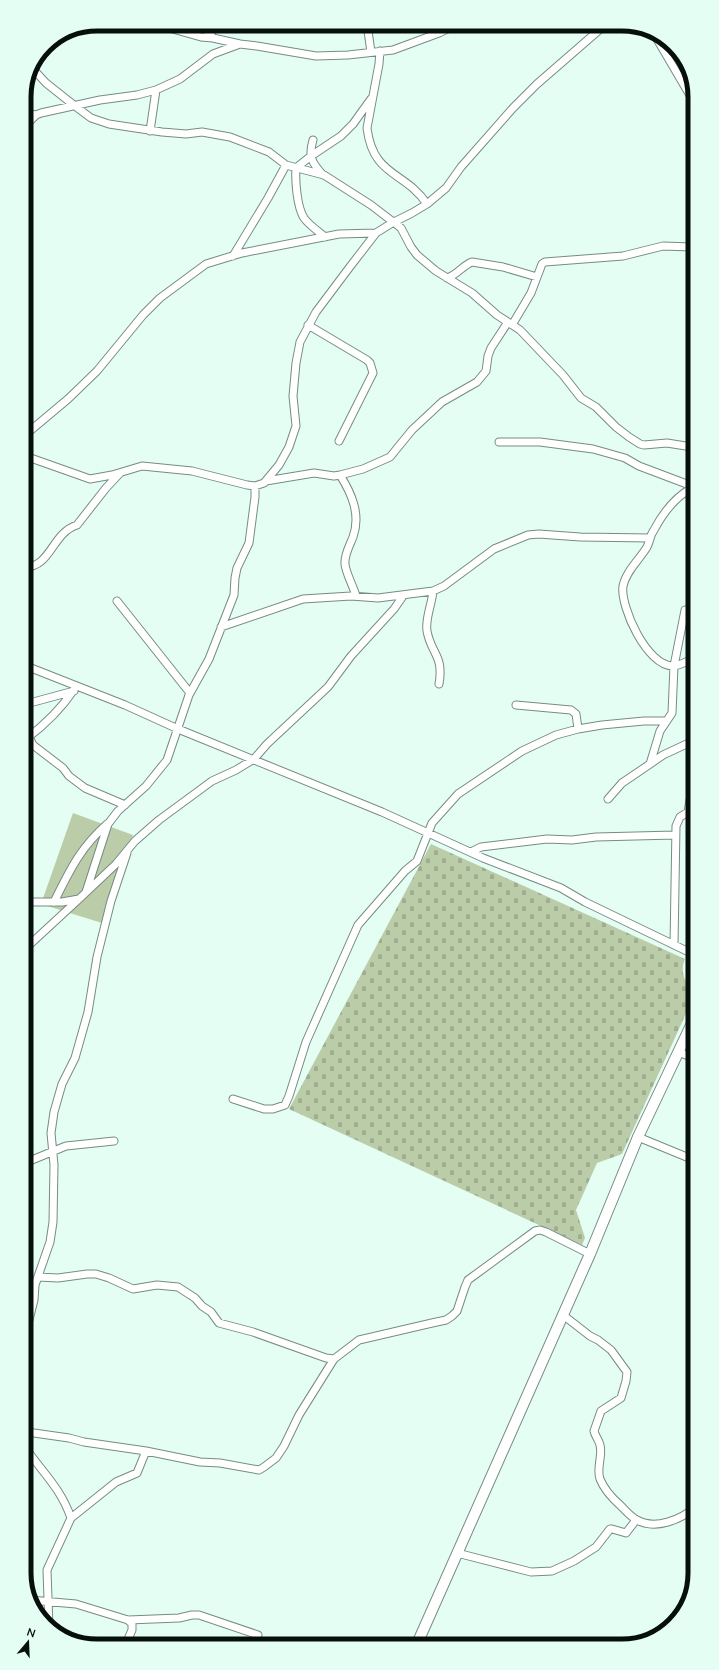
<svg xmlns="http://www.w3.org/2000/svg" width="719" height="1670" viewBox="0 0 719 1670" font-family="Mulish,sans-serif">
  <style>
    .cemetery { fill: url(#cemetery-stones) }
    .pitch { fill: #bbcca9 }
    .lines { fill: none; stroke-linecap: round; stroke-linejoin: round }
    .street-casing { stroke: #768c83; stroke-width: 9 }
    .secondary-casing { stroke: #768c83; stroke-width: 12 }
    .street { stroke: #fff; stroke-width: 7 }
    .secondary { stroke: #fff; stroke-width: 10 }
    .rim { fill: none; stroke: #070f0c; stroke-width: 5 }
  </style>
  <defs>
    <pattern id="cemetery-stones" width="16" height="16" patternUnits="userSpaceOnUse"><rect width="16" height="16" fill="#bbcca9"/><path d="M2 7V4a2 2 0 0 1 4 0v3zM10 15v-3a2 2 0 0 1 4 0v3z" fill="#9fae90"/></pattern>
  </defs>
  <rect width="100%" height="100%" fill="#e5fef4"/>
  <!-- cemetery -->
  <path class="cemetery" d="M 431,844 L 685,959 C 680,971 683,981 694,988 L 694,996 L 622,1154 L 597,1163 L 576,1210 L 585,1238 L 582,1245 L 289,1109 Z"/>
  <!-- pitch -->
  <path class="pitch" d="M 73,813 L 133,835 L 102,923 L 41,904 Z"/>
  <g class="lines">
    <defs>
      <path id="street" d="M 155,24 L 201,37 L 213,38
        M 203,24 L 213,38 L 240,44
        M 367,24 L 371,52
        M 208,33 L 223,24
        M 654,34 L 691,97
        M 380,51 L 379,64 L 367,128 C 373,177 405,171 427,204
        M 34,70 L 46,83 L 75,106 L 91,118 L 109,124 L 162,132 L 186,134 L 202,132 L 230,137 L 269,152 L 286,165 L 324,175 L 371,205 L 401,228 L 411,247 L 417,255 L 436,271 L 472,293 L 497,315 L 520,330 L 563,375 L 581,398 L 596,407 L 616,427 L 629,437 L 640,444 L 644,445 L 667,443 L 692,447
        M 24,113 L 36,115
        M 24,127 L 36,115 L 41,113 L 100,100 L 137,95 L 156,90 L 180,79 L 213,54 L 240,44 L 257,46 L 316,56 L 348,55 L 393,50 L 439,33 L 457,24
        M 150,131 L 156,90
        M 313,140 C 308,157 312,163 323,175
        M 325,237 C 318,231 309,225 304,218 C 297,207 295,181 296,168 L 311,156 L 341,136 L 353,124 L 371,99
        M 233,256 L 268,198 L 286,165
        M 447,278 C 457,275 462,266 472,262 L 503,267 L 537,277
        M 308,325 L 367,360 L 370,363 L 373,373 L 339,441
        M 512,325 L 531,293 L 542,264 L 545,262 L 623,256 L 663,246 L 692,247
        M 25,435 L 68,399 L 97,371 L 143,315 L 160,298 L 206,264 L 242,253 L 339,234 L 376,233
        M 499,442 L 540,442 L 593,449 L 625,458 L 639,466 L 692,486
        M 25,456 L 90,479 L 112,475 L 142,466 L 192,471 L 247,485 L 255,486 L 264,483 L 279,465 L 289,447 L 296,426 L 293,396 L 296,363 L 300,342 L 316,312 L 349,268 L 376,233 L 392,223 L 412,213 L 427,204 L 446,188 L 461,167 L 513,108 L 537,84 L 606,24
        M 340,475 C 352,494 361,515 353,537 C 350,545 344,555 345,564 C 345,571 354,588 356,596
        M 266,481 L 314,473 L 334,476 L 340,475 L 363,469 L 390,457 L 412,430 L 442,402 L 477,382 L 486,371 L 488,356 L 491,348 L 508,322
        M 692,488 C 675,497 663,513 654,530 C 650,535 650,541 647,547 C 640,559 626,571 623,586 C 620,607 647,666 673,666 C 679,666 687,661 693,659
        M 25,567 C 51,567 52,533 77,525 L 106,488 L 120,473
        M 433,591 C 432,604 425,618 427,631 C 431,654 444,655 439,684
        M 117,601 L 190,693
        M 221,627 L 303,599 L 351,596 L 378,598 L 433,591 L 444,586 L 494,549 L 528,535 L 539,534 L 580,537 L 650,538
        M 26,666 L 125,705 L 178,729 L 382,812 L 483,858 L 561,888 L 585,902 L 693,954
        M 26,704 L 74,691
        M 516,705 L 571,710 L 576,714 L 578,729
        M 29,737 L 33,745 L 63,768 L 69,776 L 85,788 L 125,805
        M 26,739 C 43,726 61,709 73,691
        M 650,764 L 663,755 L 693,741
        M 608,799 L 622,783 L 650,764 L 660,731 L 672,713 L 674,666 L 685,610
        M 471,852 L 481,847 L 547,839 L 572,840 L 596,837 L 675,835
        M 86,892 L 108,824 L 118,811 L 146,786 L 167,760 L 189,695 L 209,659 L 234,595 L 235,578 L 237,568 L 249,543 L 255,497 L 255,486
        M 26,902 L 62,902 L 79,899 L 116,864 L 135,841 L 159,820 L 212,781 L 236,770 L 254,759 L 267,744 L 328,687 L 351,656 L 394,609 L 403,596
        M 54,902 C 70,870 80,848 107,824
        M 674,945 L 676,826 L 680,817 L 688,812 L 690,800
        M 26,948 L 79,899
        M 678,1052 L 694,1058
        M 233,1099 L 264,1109 L 273,1109 L 285,1105 L 289,1096 L 306,1042 L 358,925 L 405,871 L 417,861 L 432,823 L 458,794 L 522,751 L 556,735 L 578,729 L 602,725 L 644,721 L 666,721
        M 638,1137 L 694,1160
        M 27,1162 L 66,1146 L 114,1141
        M 38,1277 L 58,1278 L 87,1274 L 96,1274 L 109,1278 L 133,1289 L 157,1285 L 178,1287 L 195,1298 L 202,1306 L 211,1312 L 219,1323 L 253,1332 L 326,1358 L 334,1359
        M 563,1315 L 590,1336 L 598,1340 L 611,1350 L 627,1372 L 626,1381 L 621,1398 L 601,1411 L 594,1431 C 595,1436 599,1440 600,1445 C 603,1456 596,1468 600,1479 C 604,1489 613,1499 621,1506 C 626,1511 631,1517 637,1520 C 655,1530 681,1520 695,1507
        M 27,1328 L 34,1300 L 35,1285 L 50,1242 L 53,1222 L 54,1165 L 51,1133 L 54,1112 L 62,1084 L 75,1058 L 88,1012 L 97,957 L 111,901 L 127,853
        M 27,1432 L 69,1438 L 84,1442 L 146,1451 L 200,1462 L 220,1463 L 259,1470 L 264,1467 L 276,1458 L 284,1446 L 299,1415 L 334,1359 L 359,1340 L 432,1323 L 446,1320 L 452,1316 L 457,1311 L 465,1287 L 468,1280 L 535,1231 L 540,1230 L 546,1232 L 590,1254
        M 27,1450 C 44,1474 61,1489 71,1518
        M 457,1553 L 531,1572 L 552,1571 L 574,1561 L 596,1547 L 610,1529 L 612,1529 L 626,1533 L 636,1520
        M 30,1600 L 76,1604 L 128,1620 L 179,1618 L 192,1615 L 199,1615 L 258,1635
        M 49,1627 L 47,1570 L 71,1518 L 116,1482 L 137,1473 L 146,1451
        M 125,1646 L 132,1630 L 132,1624 L 128,1620"/>
      <path id="secondary" d="M 417,1644 L 590,1254 L 638,1137 L 694,1019"/>
    </defs>
    <!-- street casing -->
    <use href="#street" class="street-casing"/>
    <!-- secondary casing -->
    <use href="#secondary" class="secondary-casing"/>
    <!-- street -->
    <use href="#street" class="street"/>
    <!-- secondary -->
    <use href="#secondary" class="secondary"/>
  </g>
  <!-- crop -->
  <path d="M0 0H719V1670H0ZM97 31H622A66 66 0 0 1 688 97V1573A66 66 0 0 1 622 1639H97A66 66 0 0 1 31 1573V97A66 66 0 0 1 97 31Z" fill="#e5fef4" fill-rule="evenodd"/>
  <path class="rim" d="M97 31H622A66 66 0 0 1 688 97V1573A66 66 0 0 1 622 1639H97A66 66 0 0 1 31 1573V97A66 66 0 0 1 97 31Z"/>
  <!-- north arrow -->
  <g transform="translate(28 1642) rotate(19)" stroke="#e5fef4" stroke-width="3" paint-order="stroke">
  <path d="M0-3L7 15L0 10L-7 15Z" fill="#070f0c"/>
  <text y="-6" font-size="11" font-weight="bold" text-anchor="middle" fill="#070f0c">N</text>
  </g>
</svg>
